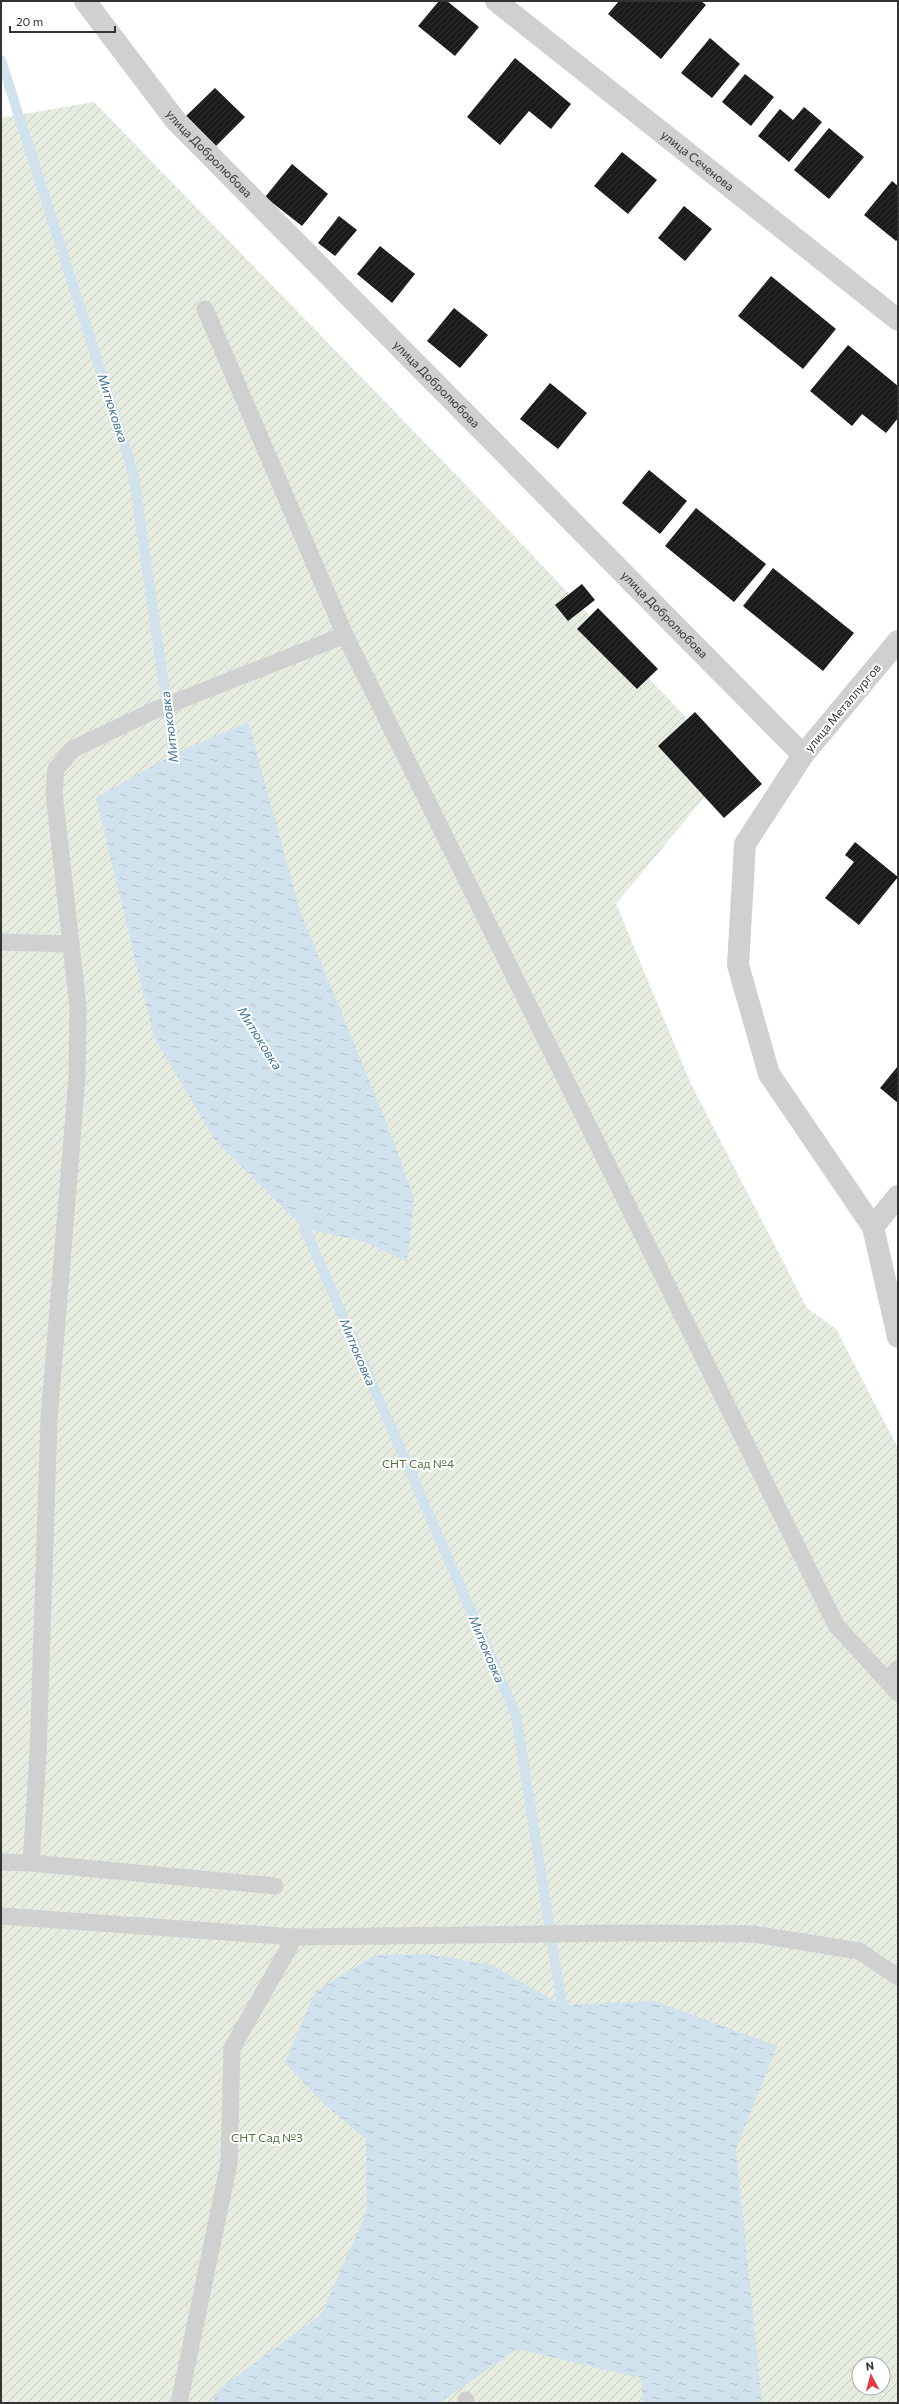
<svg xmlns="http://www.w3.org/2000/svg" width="899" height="2404" viewBox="0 0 899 2404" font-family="Commissioner,sans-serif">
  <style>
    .garden { fill: url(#garden-furrows); fill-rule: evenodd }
    .water { fill: url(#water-ripples) }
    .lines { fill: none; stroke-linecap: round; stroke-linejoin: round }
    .stream { stroke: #cfe2ee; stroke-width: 10 }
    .building { fill: url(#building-hatch) }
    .service { stroke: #d0d0d0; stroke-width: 17 }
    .minor { stroke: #d0d0d0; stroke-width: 22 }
    .labels { text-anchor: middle; stroke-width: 4; stroke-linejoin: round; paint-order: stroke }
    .street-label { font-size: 12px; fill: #333; stroke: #fff }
    .park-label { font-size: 12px; fill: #56703f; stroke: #fff }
    .water-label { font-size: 13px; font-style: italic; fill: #3f7597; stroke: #fff }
  </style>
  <defs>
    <pattern id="garden-furrows" width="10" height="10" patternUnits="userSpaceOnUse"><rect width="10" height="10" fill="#e6ecdf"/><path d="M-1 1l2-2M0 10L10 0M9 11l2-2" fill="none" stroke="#c6cbc0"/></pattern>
    <pattern id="water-ripples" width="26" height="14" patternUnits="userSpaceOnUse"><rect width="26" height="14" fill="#cfe2ee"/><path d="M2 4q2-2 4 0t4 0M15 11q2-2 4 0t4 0" fill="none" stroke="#b2c2cd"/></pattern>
    <pattern id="building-hatch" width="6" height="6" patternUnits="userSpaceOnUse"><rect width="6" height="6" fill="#1a1a1a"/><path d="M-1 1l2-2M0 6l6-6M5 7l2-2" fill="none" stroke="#333"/></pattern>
  </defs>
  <rect width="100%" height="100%" fill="#fff"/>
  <!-- garden -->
  <path class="garden" d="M 94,102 L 464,483 L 731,765 L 616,904 L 691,1084 L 807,1308 L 836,1329 L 898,1448 L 898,2403 L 1,2403 L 1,118 ZM 859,2364 L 883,2364 L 883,2388 L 859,2388 Z"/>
  <!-- water -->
  <path class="water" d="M 248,722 L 301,914 L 389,1129 L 414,1199 L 407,1262 L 363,1241 L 305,1229 L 215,1140 L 154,1037 L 96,798 L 174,754 Z
    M 428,1954 L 491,1965 L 562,2005 L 654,2001 L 777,2046 L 736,2149 L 762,2403 L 643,2403 L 641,2378 L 517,2349 L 439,2403 L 211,2403 L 220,2388 L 321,2315 L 367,2211 L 366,2139 L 326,2106 L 285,2063 L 315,1992 L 375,1955 Z"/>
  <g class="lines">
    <!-- stream -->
    <path class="stream" d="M 1,60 L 133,472 L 174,754 L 174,768
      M 304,1216 L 305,1229 L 516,1715 L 562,2005"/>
  </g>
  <!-- building -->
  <path class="building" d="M 439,1 L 447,1 L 479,27 L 455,56 L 418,26 Z
    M 619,1 L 701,1 L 706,5 L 661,59 L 608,14 Z
    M 710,38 L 740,64 L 712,98 L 681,73 Z
    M 515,58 L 571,104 L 551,129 L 529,111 L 500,145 L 467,117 Z
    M 745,74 L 774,97 L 751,126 L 722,102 Z
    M 215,88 L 245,117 L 216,146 L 186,116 Z
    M 804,107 L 822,122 L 789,162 L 758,136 L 780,109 L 793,120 Z
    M 829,128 L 864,157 L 829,199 L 794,170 Z
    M 622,152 L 657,180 L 628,214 L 594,186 Z
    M 292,164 L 328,194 L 302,226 L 265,197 Z
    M 892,181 L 898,186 L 898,239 L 896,241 L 864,215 Z
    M 684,206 L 712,229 L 685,261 L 658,238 Z
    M 339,216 L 357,230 L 335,256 L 318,243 Z
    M 380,246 L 415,274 L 392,303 L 357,274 Z
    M 771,276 L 836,329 L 803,369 L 738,316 Z
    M 454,308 L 488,335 L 460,368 L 427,341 Z
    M 848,345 L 898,386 L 898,418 L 886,433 L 862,414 L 852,426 L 810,391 Z
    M 550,383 L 587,413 L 558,449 L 520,419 Z
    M 649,470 L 687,501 L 660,534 L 622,503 Z
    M 696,508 L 766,564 L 734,602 L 665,546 Z
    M 773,568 L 854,633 L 823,671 L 743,606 Z
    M 582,584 L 595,600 L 568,621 L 555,605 Z
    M 598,608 L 658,669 L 637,689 L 577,629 Z
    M 695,712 L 762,784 L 724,818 L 658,746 Z
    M 855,842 L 898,877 L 859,925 L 825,898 L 854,862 L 845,855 Z
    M 898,1066 L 898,1103 L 880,1088 Z"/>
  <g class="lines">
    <!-- service -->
    <path class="service" d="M 205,309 L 345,635 L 836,1625 L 898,1693
      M 1,942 L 71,944
      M 887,1681 L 898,1668
      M 1,1862 L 31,1863 L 275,1886
      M 31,1863 L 38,1755 L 49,1419 L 77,1078 L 78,1007 L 54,793 L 56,769 L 73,749 L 153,711 L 345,635
      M 1,1916 L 295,1937 L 624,1933 L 753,1934 L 859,1951 L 898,1977
      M 179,2403 L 229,2163 L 232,2048 L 295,1937
      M 466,2403 L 466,2400"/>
    <!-- minor -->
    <g class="minor">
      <path id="s1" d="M 85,1 L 176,121 L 803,755"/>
      <path id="s2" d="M 496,1 L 898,320"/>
      <path d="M 898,641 L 803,755 L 745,844 L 738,965 L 769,1074 L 873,1227 L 898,1337"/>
      <path d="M 873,1227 L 898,1196"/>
    </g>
  </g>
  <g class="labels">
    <!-- street labels -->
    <g class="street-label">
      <text dy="4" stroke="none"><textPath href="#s1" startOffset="197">улица Добролюбова</textPath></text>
      <text dy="4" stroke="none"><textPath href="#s2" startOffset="257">улица Сеченова</textPath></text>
      <text dy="4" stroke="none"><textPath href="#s1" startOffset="521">улица Добролюбова</textPath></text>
      <text dy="4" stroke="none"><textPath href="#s1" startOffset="845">улица Добролюбова</textPath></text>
      <text transform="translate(843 708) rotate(-50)" y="4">улица Металлургов</text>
    </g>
    <!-- park labels -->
    <g class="park-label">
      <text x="418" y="1468">СНТ Сад №4</text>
      <text x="267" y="2142">СНТ Сад №3</text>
    </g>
    <!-- water labels -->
    <g class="water-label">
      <text transform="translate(113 408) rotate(72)" y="5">Митюковка</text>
      <text transform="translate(169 727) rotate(-97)" y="5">Митюковка</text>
      <text transform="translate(260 1038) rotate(58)" y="5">Митюковка</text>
      <text transform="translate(358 1352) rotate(67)" y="5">Митюковка</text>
      <text transform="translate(487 1649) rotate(67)" y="5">Митюковка</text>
    </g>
  </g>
  <!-- border -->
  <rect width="899" height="2404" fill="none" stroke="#333333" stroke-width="4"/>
  <!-- north arrow -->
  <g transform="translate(871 2376) rotate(353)"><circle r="19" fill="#ffffff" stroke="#adadad"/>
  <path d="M0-3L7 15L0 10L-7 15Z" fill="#e63946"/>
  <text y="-6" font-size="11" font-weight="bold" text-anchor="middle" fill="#333333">N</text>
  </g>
  <!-- scale -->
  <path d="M10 26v6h105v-6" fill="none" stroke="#333333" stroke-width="2"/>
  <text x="16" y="26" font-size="12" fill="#333333" stroke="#ffffff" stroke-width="3" paint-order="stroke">20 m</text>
</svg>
